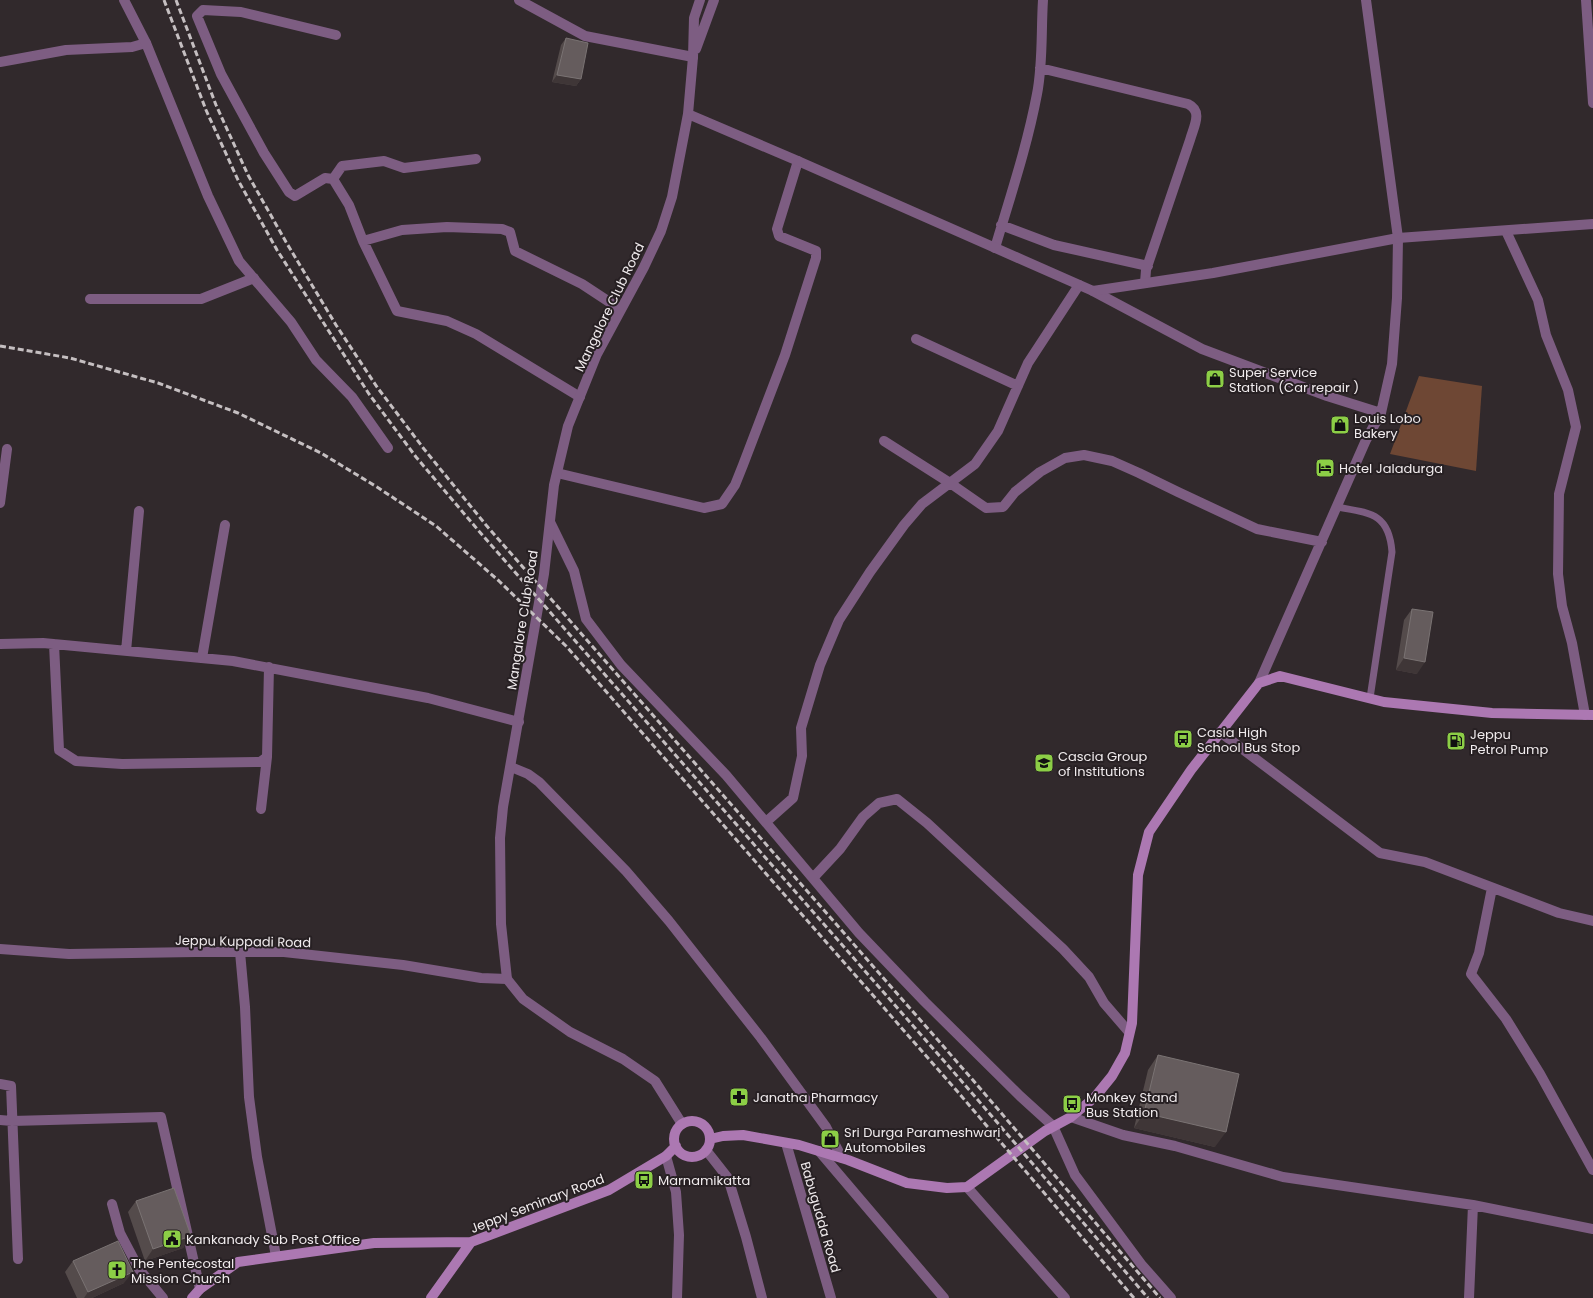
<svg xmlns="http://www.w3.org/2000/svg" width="1593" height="1298" viewBox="0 0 1593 1298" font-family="Poppins,sans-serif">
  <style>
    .green { fill: #6e4734 }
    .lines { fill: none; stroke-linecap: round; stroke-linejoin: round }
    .service { stroke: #7d5d82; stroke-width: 7 }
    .minor { stroke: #7d5d82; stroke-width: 10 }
    .tertiary { stroke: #7d5d82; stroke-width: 10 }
    .secondary { stroke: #ac78b2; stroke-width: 10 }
    .rail { stroke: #c5bfc1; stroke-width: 3; stroke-dasharray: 6 3; stroke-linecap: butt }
    .wall { fill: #544b4b }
    .shaded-wall { fill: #3f3637 }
    .building { fill: #655c5d; stroke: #7a7373 }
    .labels { text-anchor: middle; stroke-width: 4; stroke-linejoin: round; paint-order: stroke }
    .street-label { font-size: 13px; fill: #f0ebed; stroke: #272023 }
    .poi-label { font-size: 13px; fill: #f0ebed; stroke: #272023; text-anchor: start }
  </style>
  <rect width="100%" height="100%" fill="#31292c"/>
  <!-- green -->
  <path class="green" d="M 1419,376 L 1482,386 L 1476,471 L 1390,454 Z"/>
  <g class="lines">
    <!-- service -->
    <path class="service" d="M 1337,507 C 1370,513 1389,513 1392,552 L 1370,698"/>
    <!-- minor -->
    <path class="minor" d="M 519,0 L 585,36 L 693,57
      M 1586,0 L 1593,103
      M 0,62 L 66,50 L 132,47 L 146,43
      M 1040,68 L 1188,104 C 1203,111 1194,126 1190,140 L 1146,270 L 1145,283
      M 333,179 L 325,178 L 295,196 L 289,192 L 264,153 L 221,74 L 197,16 L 203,10 L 241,12 L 336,35
      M 333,179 L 349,205 L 363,241 L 397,311 L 447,321 L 476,334 L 580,397
      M 333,179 L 342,166 L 384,161 L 404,168 L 476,159
      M 1001,225 L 1054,245 L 1148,266
      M 1506,231 L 1538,300 L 1546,335 L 1568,390 L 1576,427 L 1559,494 L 1558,574 L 1562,606 L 1572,643 L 1585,715
      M 363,241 L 402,230 L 447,227 L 502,229 L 510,232 L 515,251 L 582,284 L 620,309
      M 995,248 C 1010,197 1027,147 1037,94 C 1043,64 1041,31 1043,0
      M 1093,291 L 1202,349 L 1327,396 L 1381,413
      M 90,299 L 201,299 L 254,278
      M 916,339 L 1018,386
      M 884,441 L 950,483 L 986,508 L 1003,507 L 1015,492 L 1040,472 L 1065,458 L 1084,455 L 1112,461 L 1139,473 L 1178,492 L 1257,529 L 1322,542
      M 557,473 L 704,508 L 722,504 L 735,485 L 743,465 L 785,355 L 816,258 L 816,251 L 779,236 L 777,229 L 798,161
      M 0,503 L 7,449
      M 550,522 L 574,571 L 586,619 L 621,665 L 726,775 L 859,933 L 925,1002 L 1020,1096 L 1053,1126 L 1075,1175 L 1141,1264 L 1171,1298
      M 0,644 L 43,643 L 233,661 L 428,698 L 519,722
      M 54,644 L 59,750 L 76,761 L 122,764 L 260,762 L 267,757 L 269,667
      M 126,651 L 139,511
      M 202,658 L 225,525
      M 1259,683 L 1366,440 L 1381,413 L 1392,364 L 1397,298 L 1398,238
      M 1220,732 L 1380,853 L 1425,862 L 1559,913 L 1593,921
      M 511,767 L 528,774 L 539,782 L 626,871 L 669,921 L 761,1038 L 826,1127 L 842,1158
      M 261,809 L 267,757
      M 766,822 L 793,798 L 802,756 L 801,728 L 820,665 L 839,620 L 870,572 L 904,525 L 922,504 L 975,464 L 998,431 L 1028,363 L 1079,285
      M 813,878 L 840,849 L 863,817 L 879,803 L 897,799 L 927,823 L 1063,949 L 1089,977 L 1104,1003 L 1129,1032
      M 1492,888 L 1479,953 L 1471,974 L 1506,1019 L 1540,1074 L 1593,1170
      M 0,949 L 69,954 L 196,952 L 284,952 L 403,965 L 481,978 L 507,979
      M 240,952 L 245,1007 L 249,1097 L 257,1157 L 276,1256
      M 0,1084 L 11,1086 L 18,1259
      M 1071,1117 L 1123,1135 L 1175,1146 L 1283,1177 L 1473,1205 L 1593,1229
      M 0,1120 L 12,1121 L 161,1117 L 200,1289
      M 786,1143 L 831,1298
      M 706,1150 L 728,1178 L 746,1237 L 762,1298
      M 819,1151 L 944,1298
      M 666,1156 L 676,1192 L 679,1235 L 677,1298
      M 967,1187 L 1065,1298
      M 112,1204 L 120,1233 L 139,1269 L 163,1298
      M 1469,1298 L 1473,1205"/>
    <!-- tertiary -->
    <path class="tertiary" d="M 124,0 L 146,43 L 208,196 L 239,261 L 291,322 L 316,360 L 352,397 L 388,448
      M 1366,0 L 1398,238
      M 696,49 L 714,0
      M 688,114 L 798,161 L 1093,291 L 1213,273 L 1398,238 L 1593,224
      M 682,1124 L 655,1081 L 623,1059 L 570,1032 L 523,999 L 507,979 L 501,924 L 500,838 L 503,807 L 544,574 L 554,485 L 568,426 L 597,354 L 644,267 L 661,231 L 672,197 L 688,114 L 693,57 L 694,18 L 700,0"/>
    <!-- secondary -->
    <path class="secondary" d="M674 1139a18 18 0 1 1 36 0a18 18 0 1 1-36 0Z
      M 710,1139 L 723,1136 L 743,1135 L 799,1145 L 848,1160 L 907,1183 L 947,1188 L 967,1187 L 1045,1131 L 1071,1117 L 1095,1097 L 1112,1076 L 1125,1053 L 1132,1023 L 1138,875 L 1149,832 L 1191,770 L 1259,683 L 1280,676 L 1384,702 L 1492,713 L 1593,715
      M 192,1298 L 200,1289 L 238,1262 L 374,1243 L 471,1242 L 609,1190 L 666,1156 L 676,1146
      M 431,1298 L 471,1242"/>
    <!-- rail -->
    <path class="rail" d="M 164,0 L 206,110 L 238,180 L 277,250 L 369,394 L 416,457 L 478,530 L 965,1085 L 1148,1298
      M 176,0 L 216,105 L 248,175 L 286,242 L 336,325 L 377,387 L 424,449 L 486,525 L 972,1079 L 1160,1298
      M 0,346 L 70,358 L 158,383 L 238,413 L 321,453 L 377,487 L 436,526 L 499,581 L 566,646 L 957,1091 L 1134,1298"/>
  </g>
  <!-- wall -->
  <path class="wall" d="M 566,38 L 581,79 L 576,86 L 552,82 L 561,45 Z
    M 1412,609 L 1417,674 L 1396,670 L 1404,620 Z
    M 1158,1055 L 1215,1147 L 1134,1128 L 1148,1070 Z
    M 136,1201 L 191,1236 L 183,1248 L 145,1261 L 128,1212 Z
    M 73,1261 L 124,1283 L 92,1298 L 77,1298 L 65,1272 Z"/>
  <!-- shaded-wall -->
  <path class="shaded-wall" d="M 557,75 L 581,79 L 576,86 L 552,82 Z
    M 1404,658 L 1425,662 L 1417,674 L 1396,670 Z
    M 1144,1113 L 1226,1132 L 1215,1147 L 1134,1128 Z
    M 191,1236 L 183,1248 L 145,1261 L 153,1249 Z
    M 133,1272 L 124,1283 L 92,1298 L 84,1298 L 88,1292 Z"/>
  <!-- building -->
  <path class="building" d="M 566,38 L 588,43 L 581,79 L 557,75 Z
    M 1412,609 L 1433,612 L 1425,662 L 1404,658 Z
    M 1158,1055 L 1239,1074 L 1226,1132 L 1144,1113 Z
    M 174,1188 L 191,1236 L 153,1249 L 136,1201 Z
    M 118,1241 L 133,1272 L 88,1292 L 73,1261 Z"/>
  <!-- icons -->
  <defs>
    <symbol id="shop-square" viewBox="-11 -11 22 22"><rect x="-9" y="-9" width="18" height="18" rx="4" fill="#8cce46" stroke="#272023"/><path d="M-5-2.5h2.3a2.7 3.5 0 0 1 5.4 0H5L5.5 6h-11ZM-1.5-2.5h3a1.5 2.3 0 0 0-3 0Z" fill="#111"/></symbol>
    <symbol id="hotel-square" viewBox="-11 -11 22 22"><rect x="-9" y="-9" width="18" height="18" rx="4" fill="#8cce46" stroke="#272023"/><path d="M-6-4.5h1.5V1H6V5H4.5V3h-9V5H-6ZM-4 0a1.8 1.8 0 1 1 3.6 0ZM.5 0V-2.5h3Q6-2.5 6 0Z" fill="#111"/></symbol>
    <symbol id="bus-square" viewBox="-11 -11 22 22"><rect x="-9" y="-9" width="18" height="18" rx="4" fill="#8cce46" stroke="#272023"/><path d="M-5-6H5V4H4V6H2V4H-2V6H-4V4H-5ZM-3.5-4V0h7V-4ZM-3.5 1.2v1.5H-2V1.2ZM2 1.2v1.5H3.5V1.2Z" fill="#111"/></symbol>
    <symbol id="fuel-square" viewBox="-11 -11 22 22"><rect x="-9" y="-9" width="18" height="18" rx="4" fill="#8cce46" stroke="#272023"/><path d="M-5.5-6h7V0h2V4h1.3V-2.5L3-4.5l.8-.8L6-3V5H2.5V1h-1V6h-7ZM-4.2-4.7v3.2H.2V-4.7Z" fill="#111"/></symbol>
    <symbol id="school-square" viewBox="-11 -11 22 22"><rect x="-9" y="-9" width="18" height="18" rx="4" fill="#8cce46" stroke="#272023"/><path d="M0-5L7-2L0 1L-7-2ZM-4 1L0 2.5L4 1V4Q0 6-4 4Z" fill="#111"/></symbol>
    <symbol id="pharmacy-square" viewBox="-11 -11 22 22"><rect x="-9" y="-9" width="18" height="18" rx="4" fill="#8cce46" stroke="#272023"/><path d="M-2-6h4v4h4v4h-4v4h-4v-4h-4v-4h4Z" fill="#111"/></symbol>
    <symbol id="civic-square" viewBox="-11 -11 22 22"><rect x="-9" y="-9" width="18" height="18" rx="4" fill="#8cce46" stroke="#272023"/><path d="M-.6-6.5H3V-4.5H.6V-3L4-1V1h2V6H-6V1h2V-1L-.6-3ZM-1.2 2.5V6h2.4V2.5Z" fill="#111"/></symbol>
    <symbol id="church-square" viewBox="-11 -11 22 22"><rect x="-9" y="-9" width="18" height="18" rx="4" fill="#8cce46" stroke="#272023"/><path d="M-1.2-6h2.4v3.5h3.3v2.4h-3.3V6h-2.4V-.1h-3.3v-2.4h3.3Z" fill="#111"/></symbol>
  </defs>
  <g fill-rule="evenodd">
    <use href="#shop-square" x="1204" y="368" width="22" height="22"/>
    <use href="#shop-square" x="1329" y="414" width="22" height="22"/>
    <use href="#hotel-square" x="1314" y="457" width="22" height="22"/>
    <use href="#bus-square" x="1172" y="728" width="22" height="22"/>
    <use href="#fuel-square" x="1445" y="730" width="22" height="22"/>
    <use href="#school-square" x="1033" y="752" width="22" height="22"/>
    <use href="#pharmacy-square" x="728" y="1086" width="22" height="22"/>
    <use href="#bus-square" x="1061" y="1093" width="22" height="22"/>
    <use href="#shop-square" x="819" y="1128" width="22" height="22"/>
    <use href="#bus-square" x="633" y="1169" width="22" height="22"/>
    <use href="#civic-square" x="161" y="1228" width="22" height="22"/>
    <use href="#church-square" x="106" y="1259" width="22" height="22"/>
  </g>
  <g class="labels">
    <!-- street labels -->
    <g class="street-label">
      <text transform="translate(609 307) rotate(-64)" y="5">Mangalore Club Road</text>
      <text transform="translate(522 620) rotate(-81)" y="5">Mangalore Club Road</text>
      <text transform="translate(243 941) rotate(1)" y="5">Jeppu Kuppadi Road</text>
      <text transform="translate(537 1203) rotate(-21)" y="5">Jeppy Seminary Road</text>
      <text transform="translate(821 1217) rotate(74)" y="5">Babugudda Road</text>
    </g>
    <!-- poi labels -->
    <g class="poi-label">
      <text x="1229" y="377">Super Service<tspan x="1229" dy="15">Station (Car repair )</tspan></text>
      <text x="1354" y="423">Louis Lobo<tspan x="1354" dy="15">Bakery</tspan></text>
      <text x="1339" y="473">Hotel Jaladurga</text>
      <text x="1197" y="737">Casia High<tspan x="1197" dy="15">School Bus Stop</tspan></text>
      <text x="1470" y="739">Jeppu<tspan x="1470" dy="15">Petrol Pump</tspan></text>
      <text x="1058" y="761">Cascia Group<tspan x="1058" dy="15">of Institutions</tspan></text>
      <text x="753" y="1102">Janatha Pharmacy</text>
      <text x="1086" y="1102">Monkey Stand<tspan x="1086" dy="15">Bus Station</tspan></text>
      <text x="844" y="1137">Sri Durga Parameshwari<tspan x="844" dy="15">Automobiles</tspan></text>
      <text x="658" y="1185">Marnamikatta</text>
      <text x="186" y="1244">Kankanady Sub Post Office</text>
      <text x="131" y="1268">The Pentecostal<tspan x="131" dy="15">Mission Church</tspan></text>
    </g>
  </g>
</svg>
